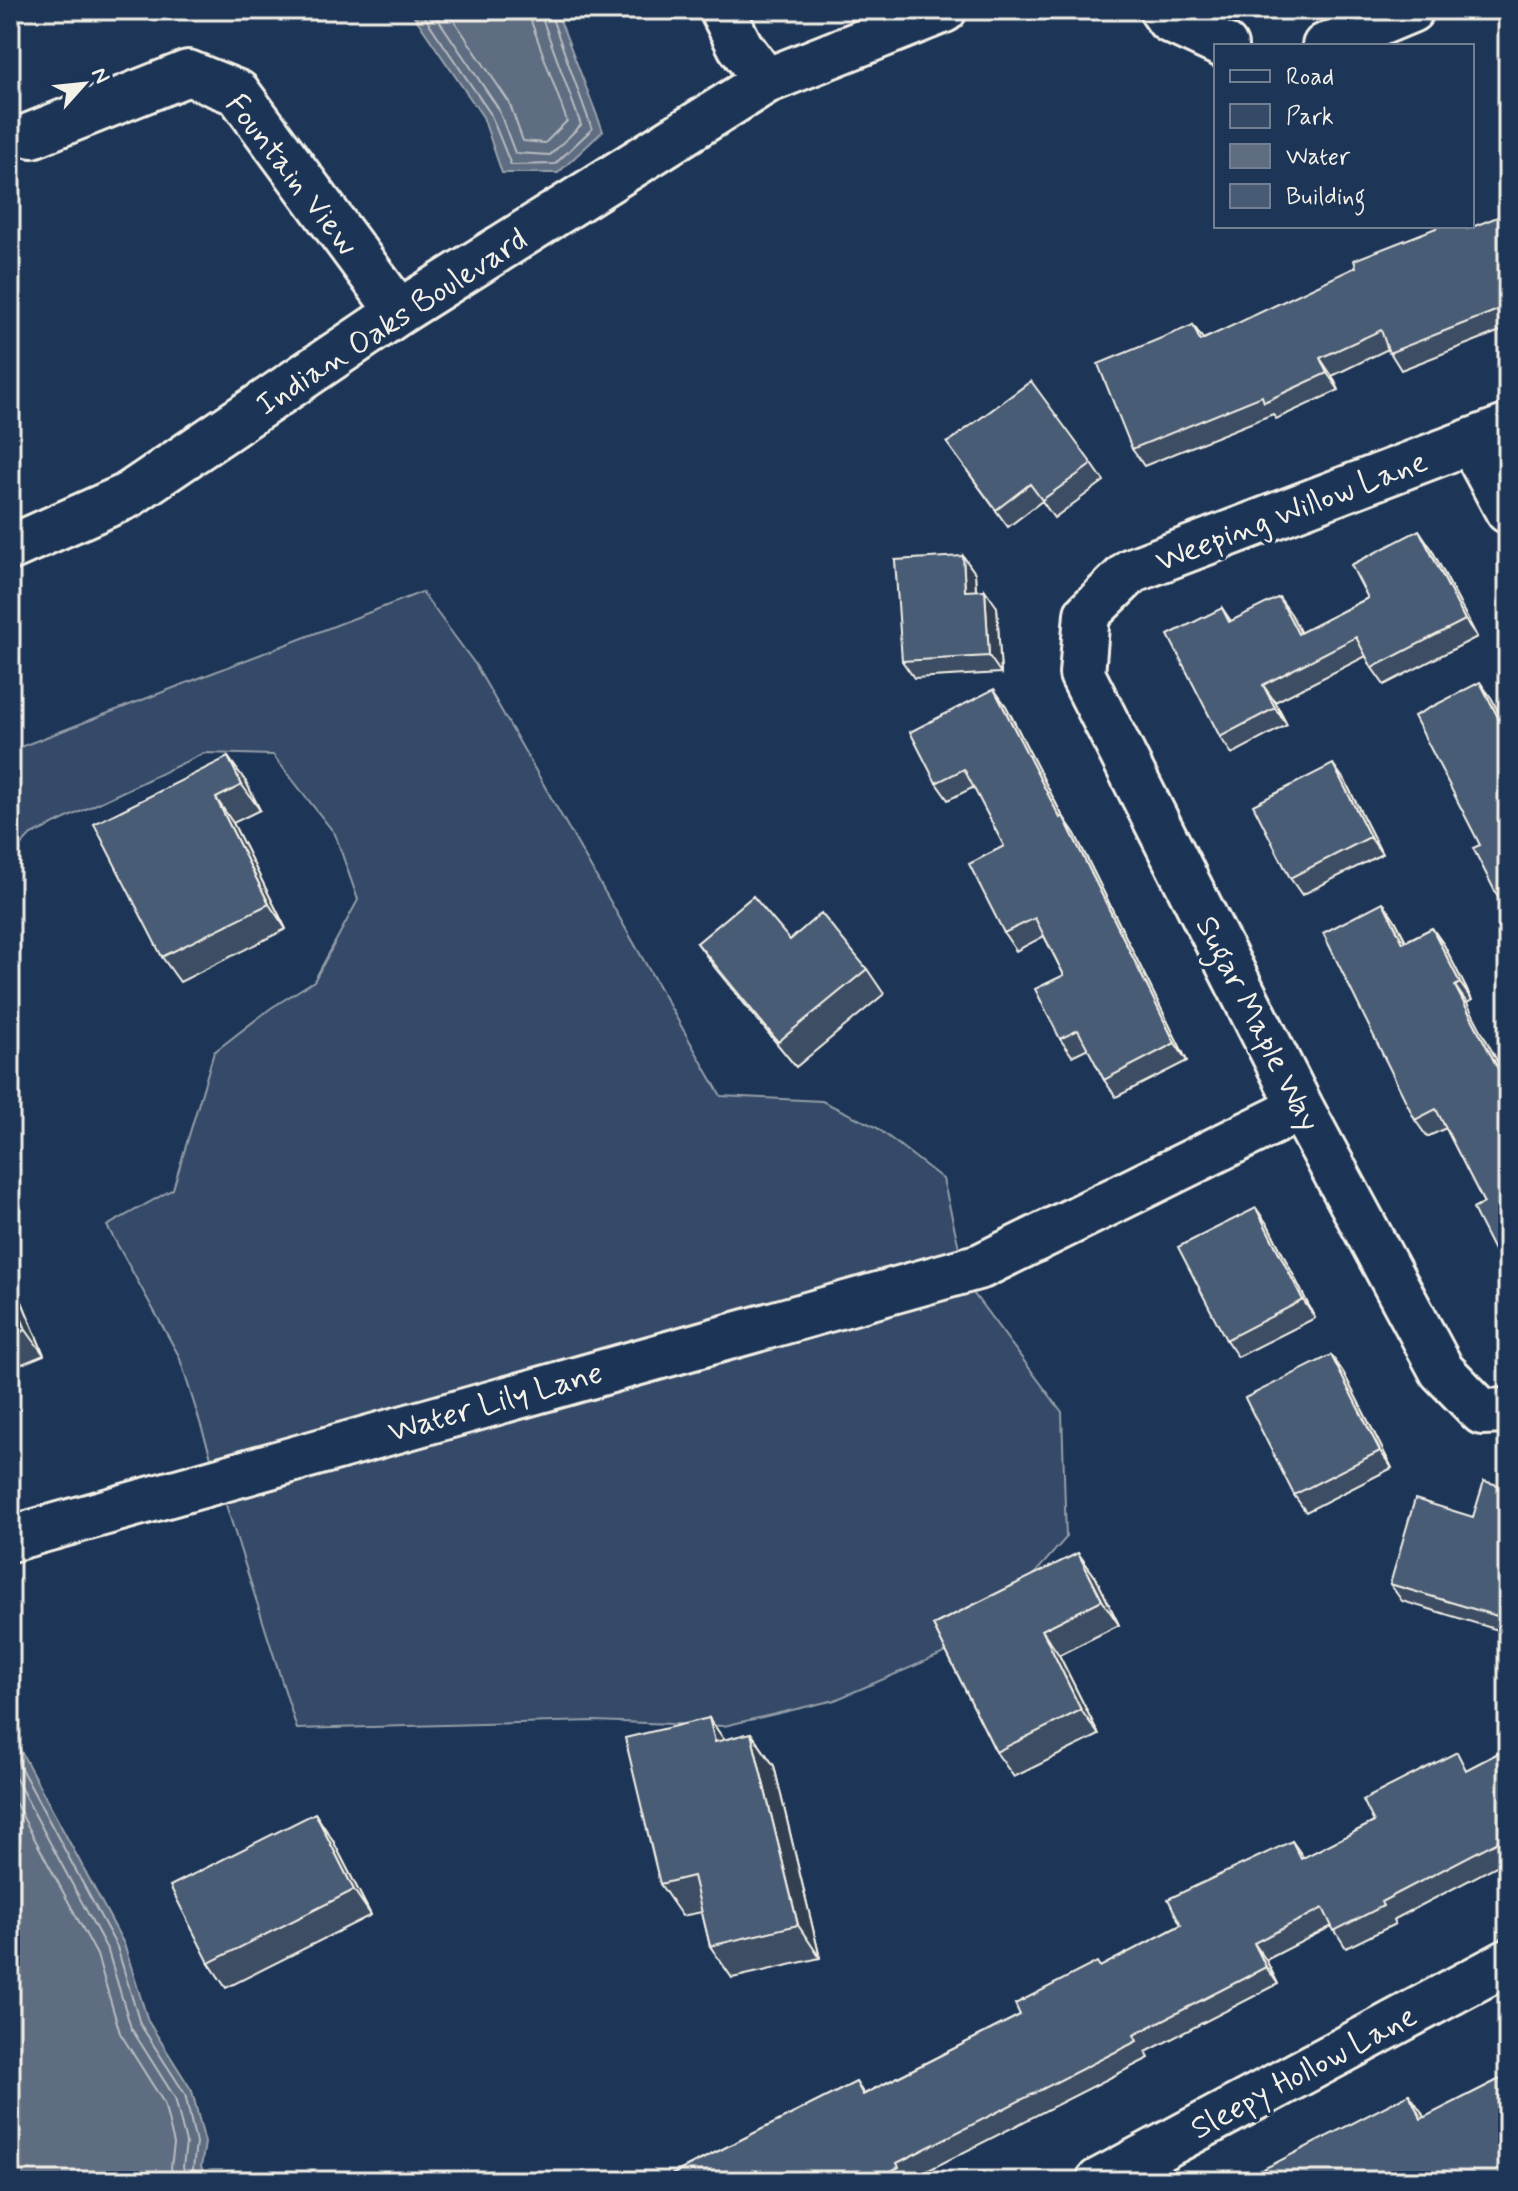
<svg xmlns="http://www.w3.org/2000/svg" width="1518" height="2191" viewBox="0 0 1518 2191" font-family="Mynerve,sans-serif">
  <style>
    .green { fill: #354a67; stroke: #949ea8; stroke-width: 2 }
    .water { fill: #5e6d82; stroke: #9aa2ab; stroke-width: 2 }
    .lines { fill: none; stroke-linecap: round; stroke-linejoin: round }
    .shore { stroke: #b8bcbf; stroke-width: 2 }
    .minor-casing { stroke: #f4f1e8; stroke-width: 50 }
    .minor { stroke: #1d3557; stroke-width: 44 }
    .wall { fill: #3e4e64; stroke: #f4f1e8; stroke-width: 2 }
    .shaded-wall { fill: #324051; stroke: #f4f1e8; stroke-width: 2 }
    .building { fill: #485b74; stroke: #f4f1e8; stroke-width: 2 }
    .labels { text-anchor: middle; stroke-width: 7; stroke-linejoin: round; paint-order: stroke }
    .street-label { font-size: 32px; fill: #f4f1e8; stroke: #1d3557 }
  </style>
  <rect width="100%" height="100%" fill="#1d3557"/>
  <filter id="ink" filterUnits="userSpaceOnUse"><feTurbulence type="fractalNoise" baseFrequency=".0125" numOctaves="2"/><feDisplacementMap in="SourceGraphic" scale="16" xChannelSelector="R" yChannelSelector="G"/><feConvolveMatrix kernelMatrix="1 2 1 2 8 2 1 2 1" color-interpolation-filters="sRGB"/></filter>
  <g filter="url(#ink)">
    <!-- green -->
    <path class="green" d="M 422,592 L 475,664 L 721,1096 L 822,1101 L 876,1127 L 943,1179 L 968,1286 L 1062,1412 L 1066,1538 L 977,1639 L 835,1700 L 724,1726 L 594,1721 L 297,1729 L 179,1356 L 107,1226 L 173,1189 L 214,1052 L 271,1008 L 314,981 L 358,900 L 335,834 L 273,755 L 204,753 L 31,835 L 10,857 L 10,751 Z"/>
    <!-- water -->
    <path class="water" d="M 410,10 L 556,10 L 603,131 L 558,173 L 502,173 L 483,117 Z
      M 10,1731 L 124,1944 L 148,2021 L 192,2091 L 205,2143 L 201,2167 L 208,2181 L 10,2181 Z"/>
    <g class="lines">
      <!-- shore -->
      <path class="shore" d="M 420,10 L 490,113 L 511,165 L 555,164 L 592,129 L 549,10
        M 432,10 L 498,108 L 515,153 L 550,155 L 581,125 L 539,10
        M 447,10 L 509,102 L 523,141 L 545,143 L 567,121 L 527,10
        M 10,1748 L 117,1947 L 140,2024 L 185,2094 L 196,2143 L 193,2169 L 199,2181
        M 10,1768 L 108,1951 L 131,2028 L 175,2098 L 186,2143 L 183,2167 L 188,2181
        M 10,1793 L 97,1955 L 120,2033 L 164,2103 L 174,2144 L 171,2167 L 174,2181"/>
      <defs>
        <path id="minor" d="M 722,10 L 740,46 L 766,81
          M 1162,10 L 1169,20 L 1225,46
          M 1325,46 L 1411,10
          M 32,135 L 188,73 L 238,93 L 399,312
          M 1508,427 L 1131,571 L 1087,614 L 1082,674 L 1301,1108 L 1442,1371 L 1482,1412 L 1508,1411
          M 1471,442 L 1508,511
          M 10,548 L 127,496 L 399,312 L 766,81 L 944,10
          M 10,1539 L 981,1266 L 1301,1108
          M 1099,2181 L 1508,1962"/>
      </defs>
      <!-- minor casing -->
      <use href="#minor" class="minor-casing"/>
      <!-- minor -->
      <use href="#minor" class="minor"/>
    </g>
    <!-- wall -->
    <path class="wall" d="M 1508,213 L 1508,328 L 1401,370 L 1388,349 L 1332,376 L 1339,390 L 1276,419 L 1273,414 L 1144,466 L 1132,449 L 1193,325 L 1203,339 Z
      M 947,443 L 1092,464 L 1104,481 L 1054,518 L 1042,501 L 1008,527 Z
      M 1431,548 L 1477,637 L 1384,685 L 1372,668 L 1366,656 L 1275,702 L 1287,725 L 1232,754 L 1220,737 L 1222,608 L 1231,621 L 1291,614 L 1300,633 L 1368,598 Z
      M 963,556 L 975,573 L 976,591 L 997,607 L 1001,673 L 914,678 L 902,661 Z
      M 1006,706 L 1063,817 L 1075,834 L 1187,1061 L 1116,1097 L 1104,1080 L 1088,1048 L 1072,1056 L 1060,1039 L 1064,975 L 1044,936 L 1016,951 L 1004,933 L 1004,846 L 974,787 L 948,800 L 936,783 Z
      M 228,757 L 246,782 L 260,810 L 233,823 L 286,929 L 180,982 L 162,957 Z
      M 1345,781 L 1382,854 L 1302,895 L 1290,878 Z
      M 1395,920 L 1406,941 L 1432,928 L 1444,945 L 1472,1000 L 1467,1003 L 1484,1203 L 1446,1128 L 1427,1137 L 1415,1120 Z
      M 790,940 L 867,969 L 884,994 L 796,1067 L 715,968 L 697,943 Z
      M 1268,1225 L 1315,1318 L 1238,1357 L 1226,1340 Z
      M 10,1283 L 20,1297 L 44,1355 L 10,1369 Z
      M 1331,1355 L 1343,1372 L 1392,1468 L 1306,1512 L 1294,1495 Z
      M 1508,1488 L 1508,1633 L 1402,1601 L 1390,1584 Z
      M 1078,1553 L 1096,1578 L 1119,1625 L 1059,1655 L 1099,1735 L 1014,1777 L 996,1752 L 933,1625 Z
      M 709,1718 L 724,1740 L 751,1733 L 774,1766 L 820,1958 L 732,1978 L 710,1946 L 702,1912 L 682,1916 L 660,1884 Z
      M 1508,1748 L 1508,1860 L 1393,1920 L 1395,1924 L 1346,1948 L 1332,1926 L 1266,1960 L 1278,1984 L 1146,2052 L 1149,2058 L 909,2180 L 910,2181 L 659,2181 L 856,2082 L 864,2094 L 1020,2015 L 1100,1967 L 1181,1925 L 1292,1841 L 1304,1858 L 1374,1822 L 1468,1769 Z
      M 332,1839 L 371,1915 L 226,1988 L 209,1963 Z
      M 1508,2075 L 1508,2181 L 1250,2181 L 1409,2094 L 1424,2118 Z"/>
    <!-- shaded-wall -->
    <path class="shaded-wall" d="M 1193,325 L 1205,342 L 1200,341 Z
      M 1320,358 L 1332,376 L 1339,390 L 1327,373 Z
      M 1419,530 L 1431,548 L 1477,637 L 1465,620 Z
      M 963,556 L 975,573 L 977,608 L 965,591 Z
      M 985,590 L 997,607 L 1001,673 L 989,656 Z
      M 1279,597 L 1291,614 L 1310,651 L 1298,634 Z
      M 1480,682 L 1492,699 L 1508,731 L 1508,737 Z
      M 1263,685 L 1275,702 L 1287,725 L 1275,708 Z
      M 994,689 L 1006,706 L 1072,835 L 1060,818 Z
      M 228,757 L 246,782 L 260,810 L 242,785 Z
      M 1333,764 L 1345,781 L 1382,854 L 1370,837 Z
      M 216,798 L 233,823 L 286,929 L 269,904 Z
      M 1063,816 L 1075,834 L 1187,1061 L 1175,1043 Z
      M 1383,902 L 1395,920 L 1415,960 L 1403,943 Z
      M 1432,928 L 1444,945 L 1472,1000 L 1460,983 Z
      M 1455,986 L 1467,1003 L 1508,1082 L 1508,1088 Z
      M 1256,1208 L 1268,1225 L 1315,1318 L 1303,1300 Z
      M 10,1283 L 20,1297 L 44,1355 L 26,1330 L 10,1291 Z
      M 1331,1355 L 1343,1372 L 1392,1468 L 1380,1451 Z
      M 1078,1553 L 1096,1578 L 1119,1625 L 1102,1600 Z
      M 1508,1579 L 1508,1632 L 1497,1616 Z
      M 1042,1630 L 1059,1655 L 1099,1735 L 1081,1710 Z
      M 709,1718 L 732,1751 L 715,1742 Z
      M 751,1733 L 774,1766 L 820,1958 L 798,1925 Z
      M 315,1813 L 332,1839 L 371,1915 L 354,1890 Z
      M 1254,1943 L 1266,1960 L 1278,1984 L 1266,1967 Z
      M 1409,2094 L 1421,2111 L 1433,2136 L 1421,2119 Z"/>
    <!-- building -->
    <path class="building" d="M 1508,213 L 1508,306 L 1389,353 L 1381,330 L 1320,358 L 1327,373 L 1264,402 L 1262,396 L 1132,449 L 1098,364 L 1193,325 L 1200,341 L 1356,267 L 1354,260 L 1441,226 L 1466,226 L 1467,229 Z
      M 1031,381 L 1092,464 L 1042,500 L 1030,484 L 996,510 L 947,443 Z
      M 1419,530 L 1465,620 L 1372,668 L 1356,637 L 1263,685 L 1275,708 L 1220,737 L 1168,635 L 1222,608 L 1229,622 L 1279,597 L 1298,634 L 1368,598 L 1351,565 Z
      M 963,556 L 965,591 L 985,590 L 989,656 L 902,661 L 895,560 Z
      M 1480,682 L 1508,737 L 1508,917 L 1473,848 L 1480,845 L 1414,716 Z
      M 994,689 L 1060,818 L 1063,816 L 1175,1043 L 1104,1080 L 1078,1030 L 1060,1039 L 1035,989 L 1064,975 L 1035,918 L 1004,933 L 969,864 L 1004,846 L 964,769 L 936,783 L 910,732 Z
      M 228,757 L 242,785 L 216,798 L 269,904 L 162,957 L 94,824 Z
      M 1333,764 L 1370,837 L 1290,878 L 1253,805 Z
      M 753,896 L 790,940 L 821,913 L 867,969 L 778,1042 L 697,943 Z
      M 1383,902 L 1403,943 L 1432,928 L 1460,983 L 1455,986 L 1508,1088 L 1508,1278 L 1473,1209 L 1484,1203 L 1436,1109 L 1415,1120 L 1323,933 Z
      M 1256,1208 L 1303,1300 L 1226,1340 L 1178,1247 Z
      M 10,1291 L 26,1330 L 10,1337 Z
      M 1331,1355 L 1380,1451 L 1294,1495 L 1245,1398 Z
      M 1484,1481 L 1508,1488 L 1508,1579 L 1497,1616 L 1390,1584 L 1415,1499 L 1473,1517 Z
      M 1078,1553 L 1102,1600 L 1042,1630 L 1081,1710 L 996,1752 L 933,1625 Z
      M 709,1718 L 715,1742 L 751,1733 L 798,1925 L 710,1946 L 693,1876 L 660,1884 L 625,1738 Z
      M 1508,1748 L 1508,1836 L 1381,1902 L 1383,1906 L 1334,1931 L 1323,1908 L 1254,1943 L 1266,1967 L 1134,2035 L 1137,2041 L 897,2163 L 899,2167 L 872,2181 L 659,2181 L 856,2082 L 863,2095 L 1020,2015 L 1015,2004 L 1097,1962 L 1100,1967 L 1181,1925 L 1168,1899 L 1292,1841 L 1301,1859 L 1374,1822 L 1363,1800 L 1457,1752 L 1466,1770 Z
      M 315,1813 L 354,1890 L 209,1963 L 170,1886 Z
      M 1508,2075 L 1508,2170 L 1487,2181 L 1250,2181 L 1248,2177 L 1409,2094 L 1421,2119 Z"/>
  </g>
  <g class="labels">
    <!-- street labels -->
    <g class="street-label">
      <text transform="translate(293 174) rotate(52)" y="11">Fountain View</text>
      <text transform="translate(391 321) rotate(-33)" y="11">Indian Oaks Boulevard</text>
      <text transform="translate(1291 510) rotate(-21)" y="11">Weeping Willow Lane</text>
      <text transform="translate(1259 1023) rotate(63)" y="11">Sugar Maple Way</text>
      <text transform="translate(495 1401) rotate(-16)" y="11">Water Lily Lane</text>
      <text transform="translate(1303 2071) rotate(-28)" y="11">Sleepy Hollow Lane</text>
    </g>
  </g>
  <!-- margin -->
  <rect width="1518" height="2191" fill="none" stroke="#1d3557" stroke-width="40"/>
  <rect x="20" y="20" width="1478" height="2151" fill="none" stroke="#f4f1e8" stroke-width="3" filter="url(#ink)"/>
  <!-- legend -->
  <rect x="1214" y="44" width="260" height="184" fill="#1d3557" stroke="#738091" stroke-width="2"/>
  <rect x="1230" y="70" width="40" height="12" fill="#1d3557" stroke="#738091" stroke-width="2"/>
  <text x="1286" y="84" font-size="24" fill="#f4f1e8">Road</text>
  <rect x="1230" y="104" width="40" height="24" fill="#354a67" stroke="#738091" stroke-width="2"/>
  <text x="1286" y="124" font-size="24" fill="#f4f1e8">Park</text>
  <rect x="1230" y="144" width="40" height="24" fill="#5e6d82" stroke="#738091" stroke-width="2"/>
  <text x="1286" y="164" font-size="24" fill="#f4f1e8">Water</text>
  <rect x="1230" y="184" width="40" height="24" fill="#485b74" stroke="#738091" stroke-width="2"/>
  <text x="1286" y="204" font-size="24" fill="#f4f1e8">Building</text>
  <!-- north arrow -->
  <g transform="translate(84 84) rotate(63)" stroke="#1d3557" stroke-width="6" paint-order="stroke">
  <path d="M0-6L14 30L0 20L-14 30Z" fill="#f4f1e8"/>
  <text y="-12" font-size="22" font-weight="bold" text-anchor="middle" fill="#f4f1e8">N</text>
  </g>
</svg>
